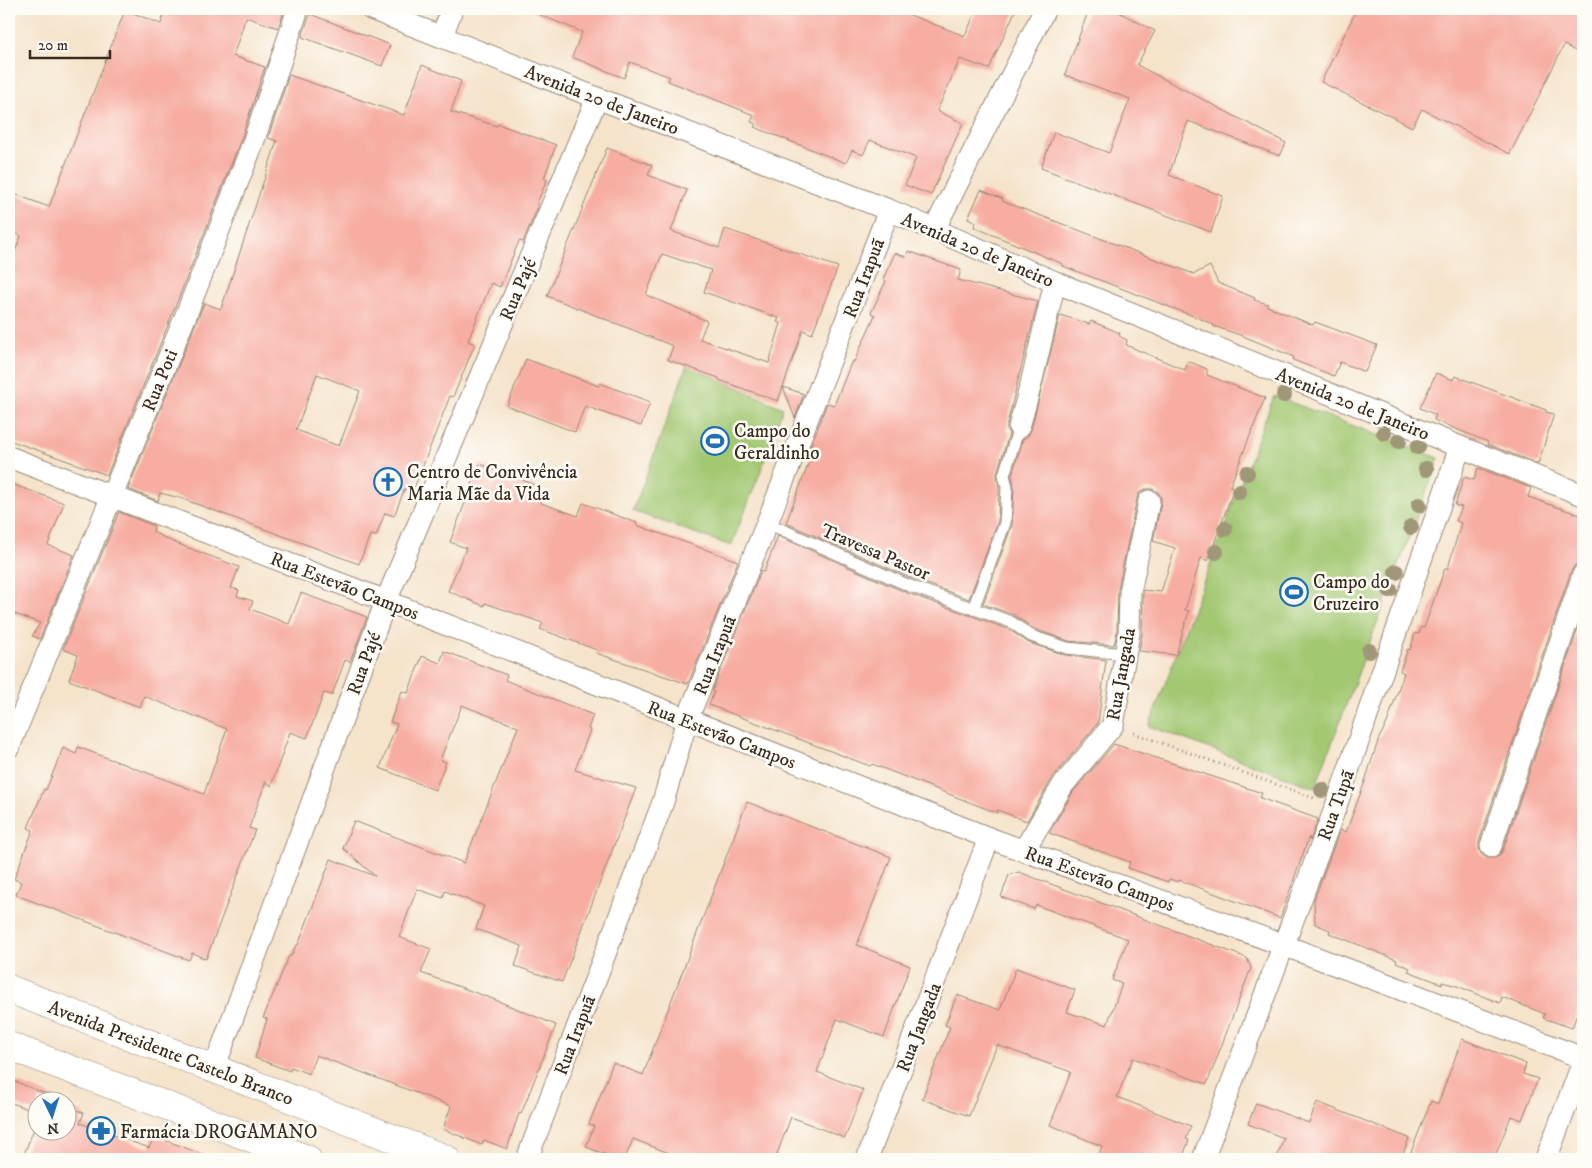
<svg xmlns="http://www.w3.org/2000/svg" width="1592" height="1168" viewBox="0 0 1592 1168" font-family="'IM FELL DW Pica',serif">
  <style>
    .green { fill: #a3c872; stroke: #6f7948 }
    .building { fill: #f7ada2; fill-rule: evenodd }
    .lines { fill: none; stroke-linecap: round; stroke-linejoin: round }
    .lane-casing { stroke: #988674; stroke-width: 13 }
    .street-casing { stroke: #988674; stroke-width: 23 }
    .primary-casing { stroke: #988674; stroke-width: 29 }
    .path { stroke: #988674; stroke-width: 3; stroke-dasharray: 1 4; stroke-linecap: butt }
    .lane { stroke: #fff; stroke-width: 11 }
    .street { stroke: #fff; stroke-width: 21 }
    .primary { stroke: #fff; stroke-width: 28 }
    .tree { fill: #a09779 }
    .labels { text-anchor: middle; stroke-width: 5; stroke-linejoin: round; paint-order: stroke }
    .street-label { font-size: 19px; fill: #3b2a1e; stroke: #fdfcf7 }
    .poi-label { font-size: 19px; fill: #3b2a1e; stroke: #fdfcf7; text-anchor: start }
  </style>
  <rect width="100%" height="100%" fill="#fdfcf7"/>
  <filter id="ink" filterUnits="userSpaceOnUse"><feTurbulence type="fractalNoise" baseFrequency=".02" numOctaves="2"/><feDisplacementMap in="SourceGraphic" scale="10" xChannelSelector="R" yChannelSelector="G"/><feConvolveMatrix kernelMatrix="1 2 1 2 8 2 1 2 1" color-interpolation-filters="sRGB"/></filter>
  <filter id="wash" filterUnits="userSpaceOnUse"><feTurbulence type="fractalNoise" baseFrequency=".0096" numOctaves="4" result="noise"/><feDisplacementMap in="SourceGraphic" scale="20" xChannelSelector="R" yChannelSelector="G"/><feGaussianBlur stdDeviation="1.12" result="paint"/><feColorMatrix in="noise" values="0 0 0 0 0 0 0 0 0 0 0 0 0 0 0 0 0 1.4 0 .05"/><feComposite in="paint" operator="in"/></filter>
  <g filter="url(#wash)">
    <rect width="100%" height="100%" fill="#f5e3ca"/>
    <!-- green -->
    <path class="green" d="M 687,365 L 783,408 L 760,473 L 731,546 L 633,511 Z
      M 1274,396 L 1439,458 L 1315,788 L 1149,726 Z"/>
    <g id="blocks">
      <!-- building -->
      <path class="building" d="M 165,9 L 285,9 L 278,28 L 246,17 L 233,56 L 265,67 L 241,139 L 174,310 L 107,475 L 9,440 L 9,267 L 21,236 L 9,231 L 9,192 L 49,207 L 125,10 L 161,24 Z
        M 528,9 L 894,9 L 965,36 L 977,9 L 1016,9 L 989,69 L 960,59 L 937,111 L 963,123 L 931,195 L 905,185 L 916,158 L 870,140 L 863,155 L 852,150 L 846,163 L 754,127 L 756,124 L 751,122 L 754,115 L 668,81 L 670,77 L 630,62 L 624,78 L 572,57 L 582,32 L 528,10 Z
        M 1089,9 L 1113,9 L 1155,31 L 1137,65 L 1286,143 L 1280,156 L 1188,121 L 1169,175 L 1223,196 L 1211,232 L 1041,168 L 1054,132 L 1109,153 L 1130,99 L 1065,75 Z
        M 1357,9 L 1583,9 L 1583,55 L 1564,45 L 1510,154 L 1422,109 L 1412,127 L 1321,82 Z
        M 310,14 L 390,45 L 382,66 L 302,37 Z
        M 422,65 L 461,81 L 451,112 L 497,126 L 498,124 L 556,145 L 544,178 L 547,180 L 537,203 L 537,209 L 523,242 L 519,241 L 500,287 L 491,283 L 468,341 L 475,344 L 453,397 L 450,396 L 413,491 L 405,488 L 394,516 L 385,513 L 376,536 L 370,535 L 359,564 L 180,498 L 160,493 L 158,501 L 128,489 L 204,303 L 221,309 L 277,141 L 268,138 L 289,75 L 404,115 ZM 317,374 L 360,391 L 339,446 L 296,430 Z
        M 607,148 L 652,165 L 648,175 L 687,190 L 671,231 L 719,248 L 725,229 L 838,267 L 812,334 L 803,330 L 783,387 L 804,394 L 795,418 L 783,387 L 778,401 L 719,380 L 719,378 L 668,360 L 673,346 L 547,296 ZM 662,254 L 711,270 L 704,292 L 779,318 L 777,322 L 781,323 L 769,363 L 700,339 L 707,321 L 646,295 Z
        M 981,190 L 1003,199 L 1002,201 L 1194,274 L 1210,266 L 1218,283 L 1255,298 L 1254,300 L 1268,304 L 1267,306 L 1313,325 L 1315,322 L 1377,345 L 1365,372 L 1340,362 L 1334,376 L 1293,360 L 1294,357 L 1243,336 L 1213,326 L 1214,325 L 1201,319 L 1063,266 L 1063,264 L 974,227 L 976,222 L 968,218 Z
        M 908,251 L 961,270 L 958,280 L 1038,301 L 1007,424 L 1007,430 L 1009,434 L 997,473 L 999,488 L 998,521 L 969,599 L 913,579 L 786,523 L 810,460 L 808,453 L 827,403 L 834,405 L 852,361 L 854,362 L 875,315 L 871,313 L 886,281 L 883,279 L 895,253 L 906,257 Z
        M 1060,315 L 1089,324 L 1091,321 L 1120,333 L 1119,336 L 1127,340 L 1126,345 L 1185,370 L 1188,361 L 1207,369 L 1207,375 L 1265,398 L 1230,486 L 1234,488 L 1208,561 L 1201,558 L 1185,610 L 1189,611 L 1176,655 L 1139,651 L 1142,633 L 1143,590 L 1161,592 L 1175,548 L 1153,541 L 1161,503 L 1161,497 L 1158,492 L 1152,489 L 1145,489 L 1139,493 L 1137,498 L 1118,589 L 1117,632 L 1114,645 L 1069,641 L 1034,629 L 1014,615 L 983,604 L 1012,525 L 1014,487 L 1012,475 L 1023,439 L 1028,436 L 1031,430 Z
        M 526,359 L 599,386 L 600,383 L 650,402 L 641,426 L 585,406 L 575,432 L 507,406 Z
        M 1436,373 L 1453,380 L 1455,376 L 1546,410 L 1546,412 L 1554,414 L 1538,464 L 1487,444 L 1488,442 L 1434,420 L 1436,415 L 1420,408 Z
        M 480,464 L 533,484 L 528,497 L 541,502 L 541,503 L 578,516 L 583,503 L 637,523 L 636,525 L 738,561 L 688,684 L 596,653 L 597,650 L 540,629 L 543,623 L 485,603 L 484,606 L 448,591 L 466,548 L 450,542 Z
        M 1478,468 L 1531,488 L 1528,497 L 1583,516 L 1583,563 L 1575,565 L 1571,571 L 1479,842 L 1479,848 L 1481,854 L 1487,858 L 1494,858 L 1499,856 L 1503,850 L 1583,613 L 1583,998 L 1572,1028 L 1543,1018 L 1545,1014 L 1502,997 L 1500,1003 L 1457,986 L 1442,982 L 1442,984 L 1408,971 L 1410,968 L 1396,962 L 1397,960 L 1329,933 L 1330,930 L 1315,924 L 1314,900 L 1340,830 L 1346,832 L 1364,784 L 1379,738 L 1387,723 L 1404,673 L 1400,671 L 1408,649 L 1410,650 L 1415,633 L 1419,634 L 1421,627 L 1424,628 L 1445,568 L 1448,568 L 1461,523 L 1456,521 L 1462,507 L 1455,505 L 1464,477 L 1474,480 Z
        M 9,483 L 64,503 L 48,545 L 74,555 L 40,639 L 32,636 L 40,623 L 9,612 Z
        M 119,512 L 154,526 L 153,532 L 173,542 L 239,567 L 231,588 L 239,590 L 237,596 L 253,601 L 250,609 L 289,624 L 301,593 L 367,617 L 350,662 L 345,660 L 332,695 L 324,693 L 307,738 L 290,732 L 271,786 L 266,781 L 249,828 L 255,830 L 206,959 L 192,953 L 189,960 L 16,895 L 21,882 L 14,879 L 33,830 L 28,828 L 44,789 L 46,790 L 63,748 L 76,754 L 78,747 L 204,794 L 227,729 L 144,696 L 140,707 L 69,680 L 78,655 L 63,649 Z
        M 778,536 L 907,593 L 1008,629 L 1029,643 L 1065,655 L 1106,660 L 1098,723 L 1053,777 L 1027,821 L 997,810 L 997,813 L 872,764 L 870,766 L 709,705 L 714,692 L 712,691 L 761,571 L 764,572 Z
        M 444,651 L 507,675 L 505,680 L 593,715 L 588,729 L 590,730 L 575,770 L 636,788 L 562,982 L 515,966 L 522,946 L 476,929 L 484,906 L 445,891 L 443,898 L 417,889 L 399,937 L 431,949 L 421,973 L 493,999 L 556,1025 L 521,1114 L 519,1113 L 507,1149 L 484,1140 L 482,1145 L 443,1129 L 451,1106 L 316,1055 L 309,1074 L 291,1067 L 290,1071 L 255,1058 L 267,1019 L 263,1018 L 269,1004 L 289,956 L 291,956 L 296,945 L 298,945 L 331,859 L 375,876 L 343,848 L 354,821 L 464,863 L 518,727 L 462,705 L 440,760 L 446,762 L 435,790 L 380,768 L 397,724 L 390,722 L 402,691 L 408,693 L 422,656 L 440,663 Z
        M 1114,744 L 1262,793 L 1260,798 L 1318,819 L 1310,841 L 1309,837 L 1280,918 L 1179,880 L 1179,882 L 1169,879 L 1168,882 L 1128,868 L 1130,862 L 1049,833 L 1073,792 Z
        M 747,802 L 891,857 L 857,945 L 910,966 L 884,1037 L 837,1019 L 817,1072 L 863,1090 L 845,1138 L 791,1117 L 775,1159 L 684,1159 L 633,1139 L 625,1159 L 617,1159 L 586,1147 L 594,1126 L 589,1124 L 613,1063 L 643,1075 Z
        M 1019,872 L 1247,958 L 1251,968 L 1207,1084 L 1133,1058 L 1117,1097 L 1191,1126 L 1186,1139 L 1189,1140 L 1182,1159 L 1097,1159 L 1102,1146 L 1050,1125 L 1071,1072 L 997,1045 L 969,1116 L 922,1099 L 950,1027 L 945,1025 L 957,995 L 1000,1010 L 1016,968 L 1075,990 L 1067,1012 L 1107,1025 L 1122,984 L 1112,980 L 1128,939 L 1036,905 L 1034,909 L 1001,897 L 1009,875 Z
        M 1462,1039 L 1526,1064 L 1523,1074 L 1538,1079 L 1522,1120 L 1511,1116 L 1494,1159 L 1430,1159 L 1411,1152 L 1431,1101 L 1438,1104 Z
        M 9,1079 L 31,1088 L 62,1100 L 38,1100 L 38,1113 L 20,1106 L 9,1102 Z
        M 1317,1102 L 1409,1138 L 1401,1159 L 1276,1159 L 1284,1138 L 1248,1124 L 1256,1103 L 1309,1123 Z
        M 68,1107 L 84,1113 L 80,1123 L 149,1148 L 154,1136 L 210,1157 L 210,1159 L 22,1159 L 38,1119 L 38,1130 L 68,1130 Z"/>
    </g>
  </g>
  <g filter="url(#ink)">
    <use href="#blocks" fill-opacity="0" stroke="#988674" stroke-width="1"/>
    <g class="lines">
      <defs>
        <path id="lane" d="M 767,523 L 910,586 L 1011,622 L 1031,636 L 1067,648 L 1125,654
          M 973,609 L 1005,523 L 1007,487 L 1004,475 L 1019,427"/>
        <path id="street" d="M 371,9 L 597,98 L 889,210 L 1055,282 L 1460,447 L 1583,495
          M 442,36 L 452,9
          M 934,230 L 1045,9
          M 1019,427 L 1031,384 L 1055,282
          M 9,457 L 386,601 L 989,838 L 1283,945 L 1583,1058
          M 9,747 L 186,315 L 253,143 L 298,9
          M 1491,846 L 1583,575
          M 1024,850 L 1063,785 L 1113,725 L 1129,633 L 1130,592 L 1149,501
          M 214,1069 L 386,601 L 597,98
          M 527,1159 L 663,802 L 687,720 L 767,523 L 889,210
          M 867,1159 L 989,838
          M 1203,1159 L 1336,806 L 1460,447
          M 1546,1159 L 1583,1062"/>
        <path id="primary" d="M 9,989 L 446,1159
          M 9,1046 L 307,1159"/>
      </defs>
      <!-- lane casing -->
      <use href="#lane" class="lane-casing"/>
      <!-- street casing -->
      <use href="#street" class="street-casing"/>
      <!-- primary casing -->
      <use href="#primary" class="primary-casing"/>
      <!-- path -->
      <path class="path" d="M 1134,733 L 1314,798"/>
      <!-- lane -->
      <use href="#lane" class="lane"/>
      <!-- street -->
      <use href="#street" class="street"/>
      <!-- primary -->
      <use href="#primary" class="primary"/>
    </g>
    <!-- trees -->
    <g class="tree">
      <circle cx="1284" cy="395" r="8"/>
      <circle cx="1384" cy="433" r="8"/>
      <circle cx="1399" cy="441" r="8"/>
      <circle cx="1418" cy="447" r="8"/>
      <circle cx="1426" cy="469" r="8"/>
      <circle cx="1247" cy="473" r="8"/>
      <circle cx="1239" cy="492" r="8"/>
      <circle cx="1419" cy="505" r="8"/>
      <circle cx="1411" cy="527" r="8"/>
      <circle cx="1225" cy="529" r="8"/>
      <circle cx="1216" cy="552" r="8"/>
      <circle cx="1396" cy="572" r="8"/>
      <circle cx="1390" cy="590" r="8"/>
      <circle cx="1369" cy="651" r="8"/>
      <circle cx="1322" cy="790" r="8"/>
    </g>
  </g>
  <!-- icons -->
  <defs>
    <symbol id="stadium-ring" viewBox="-11 -11 22 22"><circle r="9.5" fill="#fdfcf7" stroke="#1f6fb2" stroke-width="1.5"/><path d="M0-5a6.5 5 0 1 0 0 10a6.5 5 0 1 0 0-10ZM-3.5-1.8h7v3.6h-7Z" fill="#1f6fb2"/></symbol>
    <symbol id="church-ring" viewBox="-11 -11 22 22"><circle r="9.5" fill="#fdfcf7" stroke="#1f6fb2" stroke-width="1.5"/><path d="M-1.2-6h2.4v3.5h3.3v2.4h-3.3V6h-2.4V-.1h-3.3v-2.4h3.3Z" fill="#1f6fb2"/></symbol>
    <symbol id="pharmacy-ring" viewBox="-11 -11 22 22"><circle r="9.5" fill="#fdfcf7" stroke="#1f6fb2" stroke-width="1.5"/><path d="M-2-6h4v4h4v4h-4v4h-4v-4h-4v-4h4Z" fill="#1f6fb2"/></symbol>
  </defs>
  <g fill-rule="evenodd">
    <use href="#stadium-ring" x="699" y="425" width="32" height="32"/>
    <use href="#church-ring" x="372" y="466" width="32" height="32"/>
    <use href="#stadium-ring" x="1278" y="576" width="32" height="32"/>
    <use href="#pharmacy-ring" x="85" y="1115" width="32" height="32"/>
  </g>
  <g class="labels">
    <!-- street labels -->
    <g class="street-label">
      <text transform="translate(602 99) rotate(21)" y="7">Avenida 20 de Janeiro</text>
      <text transform="translate(978 249) rotate(23)" y="7">Avenida 20 de Janeiro</text>
      <text transform="translate(863 278) rotate(-69)" y="7">Rua Irapuã</text>
      <text transform="translate(517 289) rotate(-67)" y="7">Rua Pajé</text>
      <text transform="translate(159 380) rotate(-68)" y="7">Rua Poti</text>
      <text transform="translate(1353 403) rotate(22)" y="7">Avenida 20 de Janeiro</text>
      <text transform="translate(876 551) rotate(23)" y="7">Travessa Pastor</text>
      <text transform="translate(345 585) rotate(21)" y="7">Rua Estevão Campos</text>
      <text transform="translate(714 655) rotate(-68)" y="7">Rua Irapuã</text>
      <text transform="translate(363 663) rotate(-70)" y="7">Rua Pajé</text>
      <text transform="translate(1120 674) rotate(-80)" y="7">Rua Jangada</text>
      <text transform="translate(722 734) rotate(21)" y="7">Rua Estevão Campos</text>
      <text transform="translate(1335 805) rotate(-70)" y="7">Rua Tupã</text>
      <text transform="translate(1100 878) rotate(20)" y="7">Rua Estevão Campos</text>
      <text transform="translate(918 1027) rotate(-69)" y="7">Rua Jangada</text>
      <text transform="translate(574 1035) rotate(-69)" y="7">Rua Irapuã</text>
      <text transform="translate(171 1052) rotate(21)" y="7">Avenida Presidente Castelo Branco</text>
    </g>
    <!-- poi labels -->
    <g class="poi-label">
      <text x="734" y="437">Campo do<tspan x="734" dy="22">Geraldinho</tspan></text>
      <text x="407" y="478">Centro de Convivência<tspan x="407" dy="22">Maria Mãe da Vida</tspan></text>
      <text x="1313" y="588">Campo do<tspan x="1313" dy="22">Cruzeiro</tspan></text>
      <text x="120" y="1138">Farmácia DROGAMANO</text>
    </g>
  </g>
  <!-- margin -->
  <rect width="1592" height="1168" fill="none" stroke="#fdfcf7" stroke-width="30"/>
  <!-- north arrow -->
  <g transform="translate(52 1116) rotate(176)"><circle r="24" fill="#fdfcf7" stroke="#afa8a0"/>
  <path d="M0-4L9 19L0 12L-9 19Z" fill="#1f6fb2"/>
  <text y="-8" font-size="14" font-weight="bold" text-anchor="middle" fill="#3b2a1e">N</text>
  </g>
  <!-- scale -->
  <path d="M30 50v8h80v-8" fill="none" stroke="#3b2a1e" stroke-width="2.5"/>
  <text x="38" y="50" font-size="15" fill="#3b2a1e" stroke="#fdfcf7" stroke-width="4" paint-order="stroke">20 m</text>
</svg>
